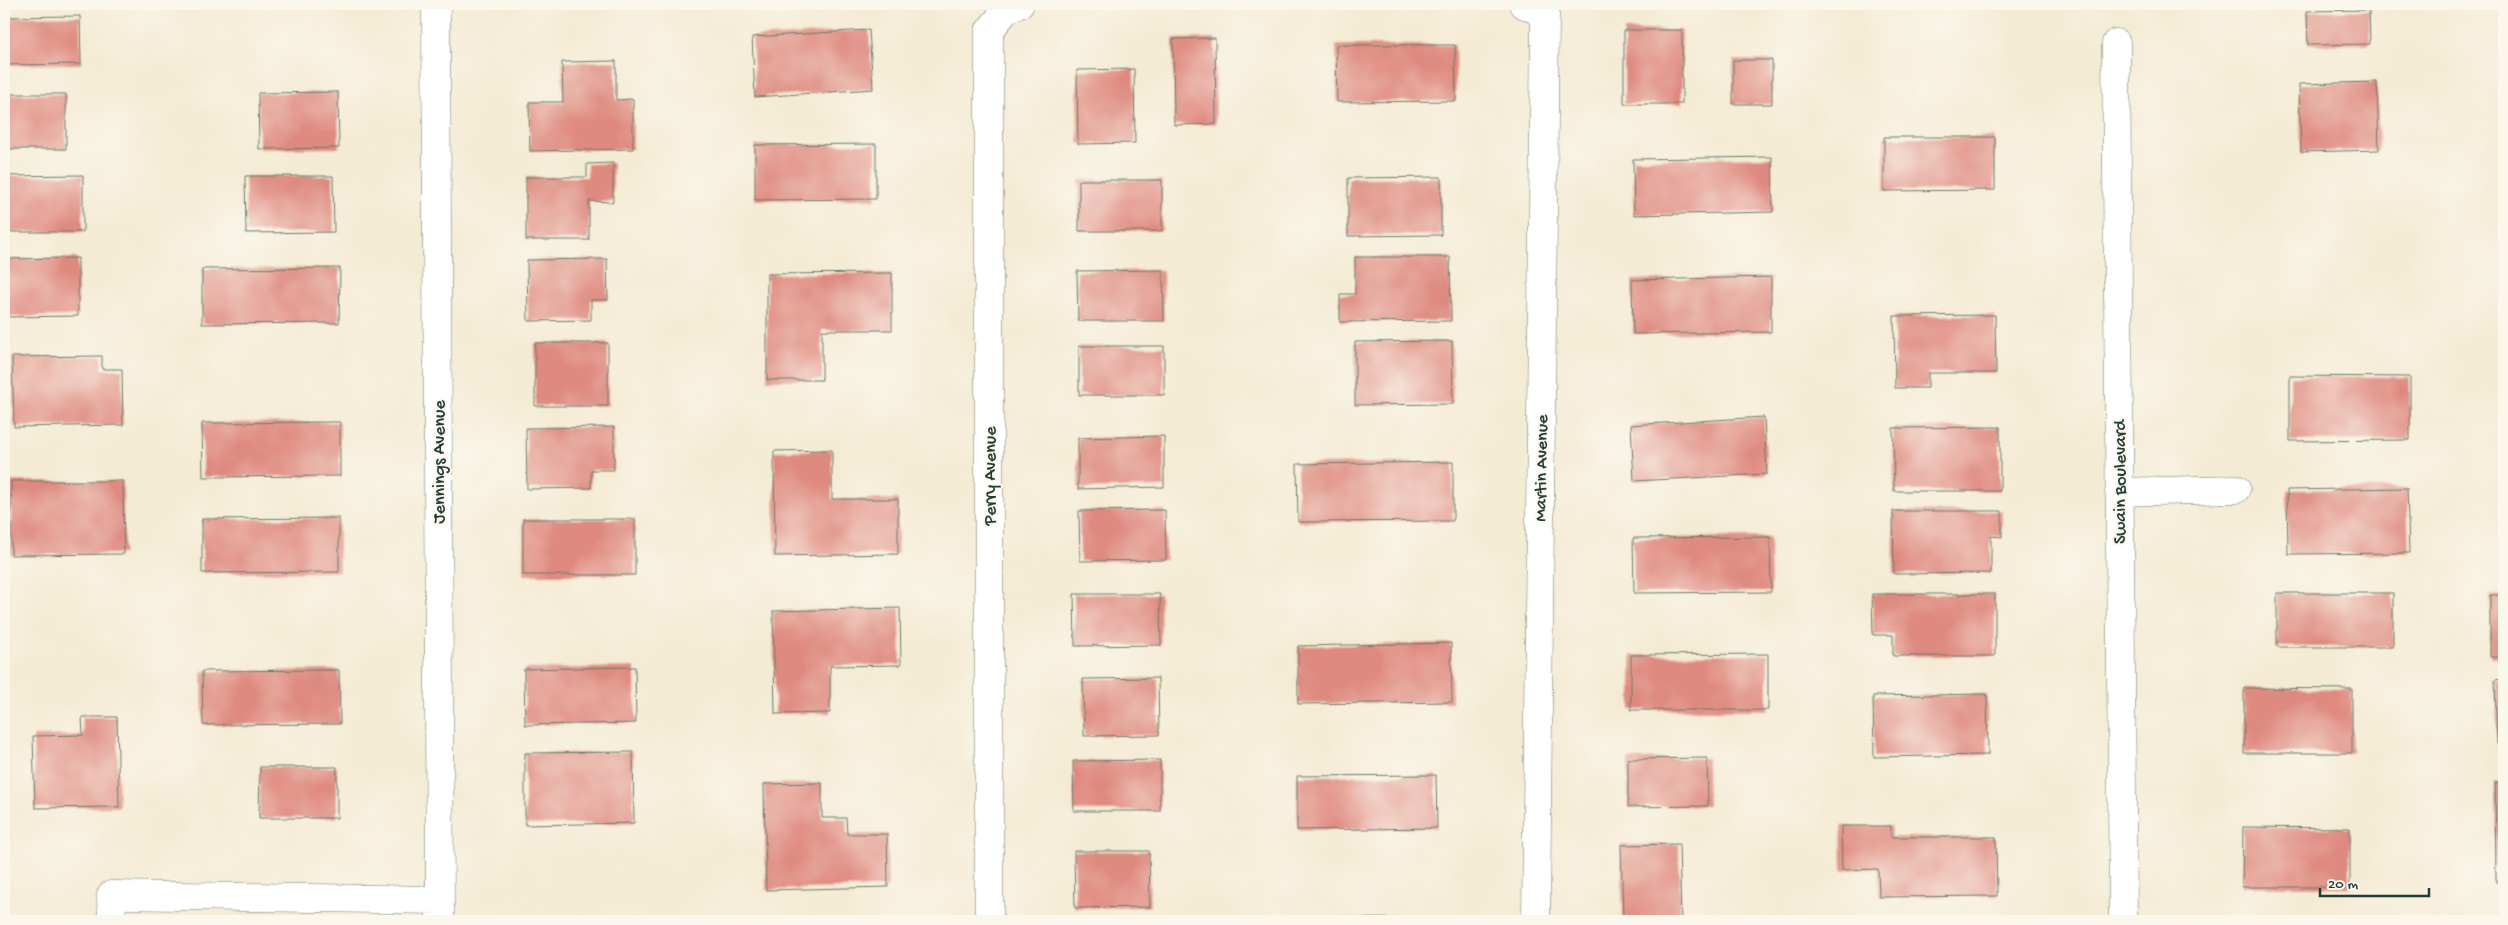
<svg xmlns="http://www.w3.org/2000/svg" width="2508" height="925" viewBox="0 0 2508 925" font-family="'Gochi Hand',sans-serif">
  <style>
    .building { fill: #df8a80 }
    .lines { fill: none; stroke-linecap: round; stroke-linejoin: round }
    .minor-casing { stroke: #6a7a6c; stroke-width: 29 }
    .minor { stroke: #fff; stroke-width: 28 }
    .labels { text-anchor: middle; stroke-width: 4; stroke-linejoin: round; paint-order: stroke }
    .street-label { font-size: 18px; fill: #1f3d34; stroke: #fbf7ec }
  </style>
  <rect width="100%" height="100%" fill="#fbf7ec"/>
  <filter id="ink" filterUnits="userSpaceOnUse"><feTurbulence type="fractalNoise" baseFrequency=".02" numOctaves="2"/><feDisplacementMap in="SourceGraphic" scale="10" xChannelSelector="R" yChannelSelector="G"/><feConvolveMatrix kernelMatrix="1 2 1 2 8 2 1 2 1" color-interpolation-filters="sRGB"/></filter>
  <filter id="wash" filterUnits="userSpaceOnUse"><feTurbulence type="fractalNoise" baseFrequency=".0096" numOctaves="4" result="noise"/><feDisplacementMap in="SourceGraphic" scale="20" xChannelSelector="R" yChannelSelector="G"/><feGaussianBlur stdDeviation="1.12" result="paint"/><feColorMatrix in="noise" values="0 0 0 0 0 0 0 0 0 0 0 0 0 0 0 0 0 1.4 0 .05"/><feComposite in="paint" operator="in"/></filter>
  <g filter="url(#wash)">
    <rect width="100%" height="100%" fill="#f4ebd4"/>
    <g id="blocks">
      <!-- building -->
      <path class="building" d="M 2369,10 L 2370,44 L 2308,45 L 2307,11 Z
        M 80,16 L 81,64 L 4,65 L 4,17 Z
        M 869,30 L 873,89 L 755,97 L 752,37 Z
        M 1624,30 L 1682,30 L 1682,104 L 1624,104 Z
        M 1215,38 L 1216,124 L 1174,125 L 1173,39 Z
        M 1336,45 L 1455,45 L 1456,101 L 1337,102 Z
        M 1733,60 L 1772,60 L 1772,104 L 1733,104 Z
        M 616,61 L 616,100 L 633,99 L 633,149 L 530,151 L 529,102 L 563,102 L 562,62 Z
        M 1134,69 L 1135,143 L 1078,144 L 1077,70 Z
        M 2377,82 L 2379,150 L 2301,152 L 2299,84 Z
        M 338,92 L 339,148 L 259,149 L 258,93 Z
        M 4,94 L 66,94 L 66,149 L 4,149 Z
        M 1884,137 L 1995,137 L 1995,190 L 1884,191 Z
        M 876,144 L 876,199 L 755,200 L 755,145 Z
        M 1772,157 L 1773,212 L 1634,215 L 1633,159 Z
        M 613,163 L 613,202 L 589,201 L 589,240 L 526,240 L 526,177 L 587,177 L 587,164 Z
        M 83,175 L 83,232 L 4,232 L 4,176 Z
        M 245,176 L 333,176 L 334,232 L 246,233 Z
        M 1441,177 L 1441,235 L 1348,236 L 1348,178 Z
        M 1079,180 L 1162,180 L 1162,231 L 1079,231 Z
        M 1355,257 L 1450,257 L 1451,321 L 1340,322 L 1340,294 L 1355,294 Z
        M 78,258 L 78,316 L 4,317 L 4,259 Z
        M 607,259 L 608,300 L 591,300 L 591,320 L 528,321 L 527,260 Z
        M 340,268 L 339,323 L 202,324 L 202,269 Z
        M 1163,270 L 1164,321 L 1078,321 L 1077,271 Z
        M 892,273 L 892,330 L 822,330 L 822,380 L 767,380 L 767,274 Z
        M 1771,277 L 1771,332 L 1633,334 L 1632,280 Z
        M 1995,315 L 1996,373 L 1928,373 L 1928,388 L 1895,388 L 1894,316 Z
        M 1452,341 L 1453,404 L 1355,405 L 1355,342 Z
        M 535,343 L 608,343 L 608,406 L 535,406 Z
        M 1079,346 L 1164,346 L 1164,395 L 1079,395 Z
        M 102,356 L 102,369 L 122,369 L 123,425 L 14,427 L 12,357 Z
        M 2290,376 L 2410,377 L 2410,440 L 2290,441 Z
        M 1764,417 L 1767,474 L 1634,481 L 1631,425 Z
        M 340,422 L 340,476 L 203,477 L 202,423 Z
        M 614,427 L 614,470 L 591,470 L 591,488 L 527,489 L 526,428 Z
        M 2000,427 L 2000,491 L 1894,491 L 1893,428 Z
        M 1164,436 L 1164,487 L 1078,489 L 1078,438 Z
        M 832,450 L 832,499 L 898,499 L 898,554 L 775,556 L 774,451 Z
        M 1453,462 L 1453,521 L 1298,522 L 1297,464 Z
        M 11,481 L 123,481 L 124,554 L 11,555 Z
        M 2407,488 L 2409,553 L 2288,554 L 2287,490 Z
        M 1165,510 L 1166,560 L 1080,561 L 1079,511 Z
        M 1893,511 L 2002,511 L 2002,537 L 1991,536 L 1991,573 L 1894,574 Z
        M 339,518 L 339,572 L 202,573 L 202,519 Z
        M 523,519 L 635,519 L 635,575 L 523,575 Z
        M 1770,537 L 1771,592 L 1634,593 L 1633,538 Z
        M 2277,593 L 2393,593 L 2393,647 L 2277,647 Z
        M 1074,594 L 1160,594 L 1161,645 L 1075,646 Z
        M 1872,594 L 1995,594 L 1995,656 L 1893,656 L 1893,635 L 1873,635 Z
        M 2490,595 L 2504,595 L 2504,657 L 2490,657 Z
        M 900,608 L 901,665 L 830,666 L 830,713 L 775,714 L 773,611 Z
        M 1451,643 L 1452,702 L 1298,704 L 1298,646 Z
        M 1768,654 L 1768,710 L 1631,710 L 1631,655 Z
        M 635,667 L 636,723 L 525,725 L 524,669 Z
        M 339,670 L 340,724 L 203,725 L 202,671 Z
        M 1158,678 L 1159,735 L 1084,736 L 1083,679 Z
        M 2504,679 L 2504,744 L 2497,744 L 2495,680 Z
        M 2244,688 L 2352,689 L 2352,753 L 2244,753 Z
        M 1987,694 L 1988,755 L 1874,757 L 1873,696 Z
        M 82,717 L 117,717 L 119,807 L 35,808 L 33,736 L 83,735 Z
        M 633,752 L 634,823 L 525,825 L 525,753 Z
        M 1707,758 L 1708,806 L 1628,807 L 1628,759 Z
        M 1160,760 L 1160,811 L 1074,811 L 1073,761 Z
        M 260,767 L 337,767 L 337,818 L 259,818 Z
        M 1436,775 L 1437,828 L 1297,830 L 1297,776 Z
        M 2495,782 L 2504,782 L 2504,882 L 2496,882 Z
        M 822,783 L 822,818 L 846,818 L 847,834 L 887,834 L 888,887 L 766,890 L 764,784 Z
        M 1841,826 L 1891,826 L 1891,837 L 1996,837 L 1997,896 L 1879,897 L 1878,869 L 1842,870 Z
        M 2243,827 L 2350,828 L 2350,887 L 2242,887 Z
        M 1679,844 L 1681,921 L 1623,921 L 1621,845 Z
        M 1074,851 L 1149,851 L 1150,907 L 1075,908 Z
        M 1435,918 L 1435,921 L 1297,921 L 1297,919 Z
        M 525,919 L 634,919 L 634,921 L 525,921 Z"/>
    </g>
  </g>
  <g filter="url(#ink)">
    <use href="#blocks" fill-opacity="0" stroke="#6a7a6c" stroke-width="1"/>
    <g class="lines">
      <defs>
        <path id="minor" d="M 436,4 L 440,921
          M 1523,4 L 1545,14 L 1536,921
          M 2116,43 L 2123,921
          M 2119,492 L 2236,489
          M 112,921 L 111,895 L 440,900
          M 989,921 L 989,31 L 1007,9 L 1020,4"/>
      </defs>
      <!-- minor casing -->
      <use href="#minor" class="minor-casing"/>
      <!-- minor -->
      <use href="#minor" class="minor"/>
    </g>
  </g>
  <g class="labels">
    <!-- street labels -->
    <g class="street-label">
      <text transform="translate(438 462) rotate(-90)" y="6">Jennings Avenue</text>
      <text transform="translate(1540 468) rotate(-89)" y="6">Martin Avenue</text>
      <text transform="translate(989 476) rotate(-90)" y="6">Perry Avenue</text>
      <text transform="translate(2119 482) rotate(-90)" y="6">Swain Boulevard</text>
    </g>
  </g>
  <!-- margin -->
  <rect width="2508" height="925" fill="none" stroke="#fbf7ec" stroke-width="20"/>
  <!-- scale -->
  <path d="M2320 888v8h109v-8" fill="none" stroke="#1f3d34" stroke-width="2.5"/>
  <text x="2328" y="888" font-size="15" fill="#1f3d34" stroke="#fbf7ec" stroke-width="4" paint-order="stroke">20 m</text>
</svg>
